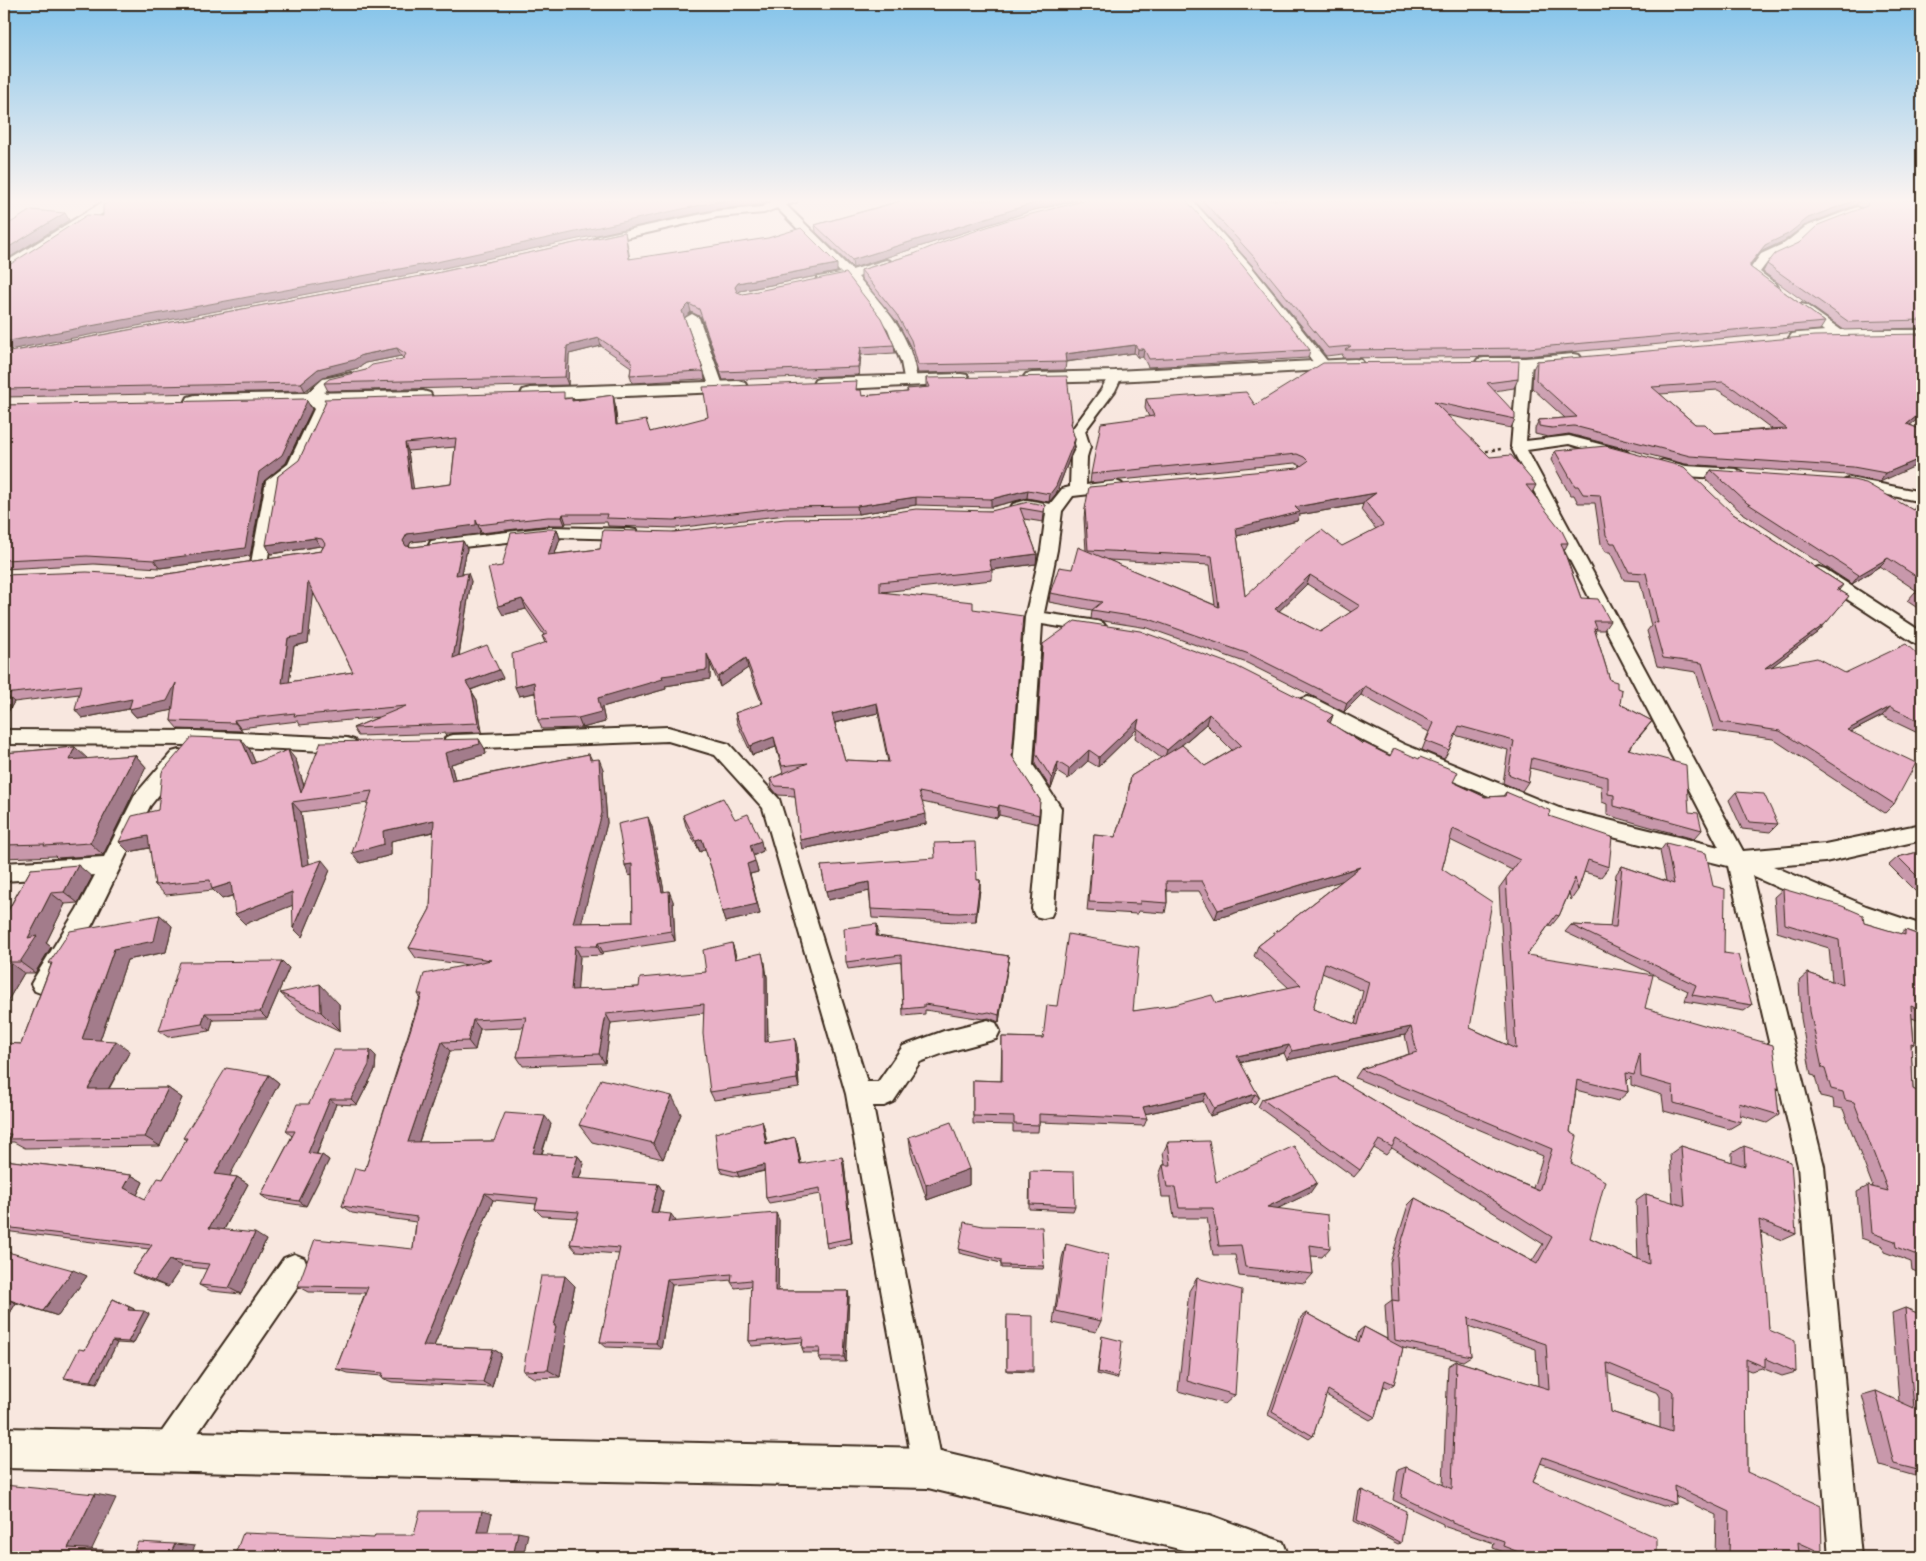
<svg xmlns="http://www.w3.org/2000/svg" width="1926" height="1561" viewBox="0 0 1926 1561" font-family="'Patrick Hand',sans-serif">
  <style>
    .lines { fill: none; stroke-linecap: round; stroke-linejoin: round }
    .minor-casing { stroke: #3b2a1e; stroke-width: 4 }
    .tertiary-casing { stroke: #3b2a1e; stroke-width: 4 }
    .path { stroke: #3b2a1e; stroke-width: 2.5; stroke-dasharray: 3 3; stroke-linecap: butt }
    .minor { fill: #fcf5e5; fill-rule: evenodd }
    .tertiary { fill: #fcf5e5; fill-rule: evenodd }
    .wall { fill: #c898ab; stroke: #3b2a1e; fill-rule: evenodd }
    .shaded-wall { fill: #a37c8b; stroke: #3b2a1e }
    .building { fill: #e9b1c7; stroke: #3b2a1e; fill-rule: evenodd }
  </style>
  <rect width="100%" height="100%" fill="#f8e7df"/>
  <filter id="ink" filterUnits="userSpaceOnUse"><feTurbulence type="fractalNoise" baseFrequency=".02" numOctaves="2"/><feDisplacementMap in="SourceGraphic" scale="10" xChannelSelector="R" yChannelSelector="G"/><feConvolveMatrix kernelMatrix="1 2 1 2 8 2 1 2 1" color-interpolation-filters="sRGB"/></filter>
  <g filter="url(#ink)">
    <g class="lines">
      <defs>
        <path id="minor" d="M 770,200 L 797,200 L 796,202 L 786,205 L 852,270 L 886,260 L 890,261 L 892,264 L 890,267 L 858,277 C 887,311 911,333 917,380 L 915,383 L 905,383 L 901,362 L 888,329 L 847,279 L 822,284 L 818,283 L 816,280 L 818,277 L 841,273 L 777,208 L 764,213 L 717,217 L 599,244 L 593,240 L 599,236 L 717,211 L 762,207 L 771,202 Z
          M 1181,200 L 1192,200 L 1251,266 L 1328,362 L 1330,365 L 1328,368 L 1318,368 L 1243,272 Z
          M 1857,207 L 1863,210 L 1861,212 L 1813,231 L 1793,249 L 1769,260 L 1760,272 L 1776,284 L 1778,287 L 1776,290 L 1768,290 L 1747,273 L 1761,254 L 1785,243 L 1805,227 Z
          M 1801,304 L 1806,305 L 1844,332 L 1846,335 L 1844,338 L 1834,338 L 1796,311 L 1795,308 L 1796,305 Z
          M 692,314 L 699,318 L 724,388 L 722,391 L 712,391 L 710,388 L 685,318 Z
          M 1525,359 L 1532,363 L 1526,441 L 1569,436 L 1626,451 L 1629,454 L 1626,457 L 1621,459 L 1569,444 L 1527,450 L 1743,851 L 1825,844 L 1922,824 L 1922,840 L 1825,862 L 1773,866 L 1866,906 L 1922,925 L 1922,945 L 1851,920 L 1752,876 L 1824,1166 L 1861,1557 L 1829,1557 L 1798,1166 L 1728,866 L 1549,821 L 1389,754 L 1301,709 L 1299,704 L 1301,699 L 1308,697 L 1315,699 L 1403,744 L 1559,808 L 1719,847 L 1511,447 L 1518,363 Z
          M 1115,372 L 1122,376 L 1115,391 L 1085,431 L 1090,447 L 1087,457 L 1086,485 L 1116,481 L 1121,483 L 1124,486 L 1121,489 L 1116,491 L 1073,496 L 1062,511 L 1057,550 L 1044,613 L 1097,621 L 1103,623 L 1106,627 L 1103,631 L 1097,633 L 1042,624 L 1033,765 L 1061,808 L 1054,909 L 1051,916 L 1043,918 L 1035,916 L 1032,909 L 1041,809 L 1013,766 L 1025,617 L 1041,550 L 1046,513 L 1027,510 L 1019,512 L 1013,510 L 1011,507 L 1013,504 L 1027,500 L 1050,504 L 1062,489 L 1070,487 L 1071,457 L 1076,447 L 1071,431 L 1101,390 L 1110,373 Z
          M 351,373 L 358,377 L 356,380 L 333,385 L 318,397 L 328,409 L 302,467 L 281,483 L 267,563 L 265,567 L 259,568 L 253,567 L 251,563 L 266,481 L 288,464 L 314,409 L 303,397 L 323,379 Z
          M 1663,460 L 1686,466 L 1736,469 L 1741,471 L 1744,474 L 1741,477 L 1736,479 L 1685,476 L 1658,468 L 1655,465 L 1658,462 Z
          M 1850,478 L 1922,492 L 1922,502 L 1845,486 L 1842,483 L 1845,480 Z
          M 551,527 L 630,529 L 636,530 L 638,534 L 636,538 L 630,539 L 551,537 L 437,550 L 431,549 L 429,545 L 431,541 L 437,540 Z
          M 1819,567 L 1825,569 L 1922,632 L 1922,646 L 1916,644 L 1813,577 L 1811,573 L 1813,569 Z
          M 668,727 L 729,744 L 779,799 L 867,1082 L 878,1082 L 903,1046 L 944,1031 L 988,1020 L 996,1023 L 1000,1031 L 996,1039 L 944,1053 L 920,1062 L 893,1102 L 884,1106 L 873,1106 L 943,1468 L 939,1479 L 928,1483 L 917,1479 L 913,1468 L 846,1094 L 763,808 L 715,755 L 668,741 L 453,749 L 446,747 L 443,742 L 446,737 L 453,735 Z
          M 4,730 L 195,731 L 347,738 L 354,740 L 357,745 L 354,750 L 347,752 L 195,745 L 4,744 Z
          M 179,750 L 186,752 L 189,757 L 150,806 L 93,923 L 51,991 L 43,994 L 35,991 L 31,984 L 35,977 L 77,909 L 95,875 L 4,881 L 4,863 L 104,857 L 135,795 L 172,752 Z
          M 294,1254 L 304,1258 L 308,1268 L 304,1278 L 178,1462 L 167,1466 L 156,1462 L 152,1451 L 156,1440 L 284,1258 Z"/>
        <path id="tertiary" d="M 106,200 L 123,200 L 10,273 L 4,275 L 4,263 Z
          M 1839,330 L 1922,330 L 1922,340 L 1839,340 L 1798,343 L 1792,342 L 1789,338 L 1792,334 L 1798,333 Z
          M 1573,354 L 1579,355 L 1582,359 L 1579,363 L 1525,368 L 1484,368 L 1478,367 L 1475,363 L 1478,359 L 1484,358 L 1525,358 Z
          M 1355,359 L 1361,360 L 1364,364 L 1361,368 L 1115,381 L 1032,383 L 1026,382 L 1023,378 L 1026,374 L 1032,373 L 1115,371 Z
          M 961,374 L 967,375 L 970,379 L 967,383 L 822,390 L 815,388 L 813,384 L 815,380 L 822,378 Z
          M 738,381 L 745,383 L 747,387 L 745,391 L 530,400 L 523,398 L 521,394 L 523,390 L 530,388 Z
          M 423,391 L 430,393 L 432,397 L 430,401 L 195,407 L 188,405 L 186,401 L 188,397 L 195,395 Z
          M 4,1428 L 928,1448 L 1210,1515 L 1283,1542 L 1289,1557 L 1212,1557 L 928,1488 L 4,1468 Z"/>
      </defs>
      <!-- minor casing -->
      <use href="#minor" class="minor-casing"/>
      <!-- tertiary casing -->
      <use href="#tertiary" class="tertiary-casing"/>
      <!-- path -->
      <path class="path" d="M 1480,452 L 1501,449"/>
      <!-- minor -->
      <use href="#minor" class="minor"/>
      <!-- tertiary -->
      <use href="#tertiary" class="tertiary"/>
    </g>
    <!-- wall -->
    <path class="wall" d="M 899,200 L 1080,200 L 1034,210 L 853,268 L 816,232 L 815,225 L 899,201 Z
      M 1194,200 L 1922,200 L 1922,328 L 1844,330 L 1763,272 L 1767,264 L 1799,243 L 1862,208 L 1856,205 L 1804,226 L 1784,241 L 1760,252 L 1750,266 L 1750,267 L 1825,322 L 1820,330 L 1525,356 L 1342,358 L 1343,354 L 1326,356 L 1252,265 Z
      M 625,232 L 630,259 L 837,272 L 740,291 L 738,293 L 894,345 L 895,353 L 861,355 L 859,375 L 723,380 L 701,317 L 691,312 L 684,318 L 704,372 L 705,380 L 702,379 L 632,383 L 630,375 L 631,367 L 601,346 L 569,354 L 568,385 L 328,391 L 324,383 L 403,359 L 403,358 L 401,356 L 366,363 L 358,368 L 323,377 L 305,391 L 4,397 L 4,353 L 432,274 Z
      M 914,254 L 1310,350 L 1308,358 L 1148,367 L 1143,357 L 1137,357 L 1134,353 L 1066,362 L 1065,370 L 918,373 L 911,348 L 898,323 L 861,278 L 861,270 Z
      M 1922,334 L 1910,425 L 1922,430 L 1880,482 L 1847,475 L 1685,464 L 1569,434 L 1548,437 L 1535,434 L 1535,428 L 1539,420 L 1565,418 L 1532,388 L 1533,369 L 1537,361 ZM 1718,390 L 1731,398 L 1772,429 L 1714,433 L 1695,424 L 1660,394 Z
      M 926,378 L 1072,420 L 1071,427 L 1075,439 L 1074,447 L 1056,494 L 1049,502 L 1027,498 L 991,507 L 916,505 L 858,514 L 786,515 L 676,528 L 608,526 L 607,522 L 566,523 L 565,525 L 551,525 L 481,533 L 480,530 L 479,534 L 411,542 L 409,546 L 413,547 L 463,541 L 467,549 L 462,574 L 471,581 L 459,656 L 503,678 L 471,690 L 477,700 L 482,732 L 358,736 L 353,728 L 379,717 L 300,725 L 298,721 L 240,728 L 242,731 L 178,729 L 171,721 L 173,710 L 136,717 L 129,709 L 82,718 L 79,694 L 14,702 L 4,719 L 4,575 L 154,576 L 321,551 L 323,547 L 320,546 L 271,554 L 278,476 L 566,398 L 572,398 L 573,401 L 613,395 L 615,404 L 617,425 L 650,432 L 857,390 L 862,396 L 907,392 L 907,389 L 926,388 ZM 455,447 L 451,484 L 413,489 L 408,451 ZM 313,592 L 353,672 L 289,682 L 294,646 L 308,643 Z
      M 1518,379 L 1514,388 L 1494,391 L 1515,419 L 1511,428 L 1446,415 L 1490,457 L 1536,485 L 1532,493 L 1568,543 L 1564,551 L 1581,598 L 1610,621 L 1604,630 L 1596,630 L 1595,631 L 1610,680 L 1617,688 L 1620,704 L 1652,721 L 1628,750 L 1689,812 L 1702,830 L 1694,839 L 1607,815 L 1607,804 L 1602,802 L 1601,786 L 1530,768 L 1528,782 L 1522,791 L 1503,783 L 1508,750 L 1455,735 L 1449,750 L 1444,759 L 1422,750 L 1429,732 L 1361,695 L 1344,712 L 1247,663 L 1148,628 L 1091,619 L 1092,610 L 1049,602 L 1050,593 L 1072,569 L 1086,551 L 1084,518 L 1085,509 L 1298,468 L 1301,466 L 1295,463 L 1090,483 L 1091,474 L 1149,417 L 1145,408 L 1146,399 L 1255,405 ZM 1363,504 L 1361,510 L 1376,529 L 1245,596 L 1237,536 L 1297,521 L 1299,515 ZM 1108,560 L 1210,565 L 1215,605 ZM 1307,584 L 1351,612 L 1320,632 L 1279,611 Z
      M 4,405 L 312,409 L 286,463 L 264,481 L 250,556 L 160,568 L 94,564 L 4,569 Z
      M 1555,451 L 1733,514 L 1843,585 L 1839,590 L 1849,596 L 1818,632 L 1771,667 L 1845,673 L 1920,656 L 1922,653 L 1922,735 L 1882,716 L 1851,732 L 1894,804 L 1885,813 L 1773,739 L 1714,731 L 1696,672 L 1657,666 L 1647,631 L 1651,626 L 1640,581 L 1624,580 L 1610,552 L 1606,552 L 1601,544 L 1595,503 L 1578,503 L 1574,495 L 1570,495 L 1551,460 Z
      M 1711,470 L 1913,510 L 1922,500 L 1922,611 L 1907,601 L 1915,592 L 1917,591 L 1880,566 L 1852,584 L 1741,512 L 1705,479 Z
      M 1045,505 L 1043,522 L 1024,519 L 1037,554 L 1036,564 L 992,570 L 992,580 L 882,592 L 973,609 L 1012,757 L 1040,800 L 1038,824 L 999,815 L 997,818 L 922,802 L 926,824 L 802,849 L 795,796 L 778,795 L 772,788 L 770,779 L 783,773 L 776,747 L 752,755 L 737,723 L 735,713 L 762,704 L 748,668 L 720,687 L 710,663 L 710,679 L 665,686 L 666,689 L 602,707 L 605,722 L 582,728 L 542,729 L 538,720 L 535,693 L 519,696 L 545,643 L 542,636 L 544,635 L 526,609 L 503,615 L 502,566 L 557,529 L 560,539 L 555,554 L 600,549 L 674,532 L 857,518 L 991,511 ZM 878,713 L 888,762 L 845,760 L 835,723 Z
      M 1043,644 L 1333,715 L 1330,723 L 1363,744 L 1390,756 L 1453,782 L 1485,797 L 1503,796 L 1506,792 L 1549,816 L 1609,867 L 1601,877 L 1584,872 L 1578,890 L 1571,900 L 1569,893 L 1559,916 L 1551,926 L 1549,925 L 1527,955 L 1645,1008 L 1779,1089 L 1776,1091 L 1779,1115 L 1767,1123 L 1740,1115 L 1741,1122 L 1729,1129 L 1664,1111 L 1662,1095 L 1631,1085 L 1631,1077 L 1627,1081 L 1628,1092 L 1618,1101 L 1576,1090 L 1570,1132 L 1571,1163 L 1590,1238 L 1638,1259 L 1636,1201 L 1646,1194 L 1673,1203 L 1670,1154 L 1681,1146 L 1732,1162 L 1732,1153 L 1744,1146 L 1796,1234 L 1783,1240 L 1761,1232 L 1769,1330 L 1796,1372 L 1782,1376 L 1762,1368 L 1751,1371 L 1746,1369 L 1747,1472 L 1822,1553 L 1806,1555 L 1799,1551 L 1799,1557 L 1715,1557 L 1716,1515 L 1675,1496 L 1676,1504 L 1663,1506 L 1540,1463 L 1533,1482 L 1657,1557 L 1517,1557 L 1493,1548 L 1494,1543 L 1443,1526 L 1443,1524 L 1393,1500 L 1398,1470 L 1406,1467 L 1443,1485 L 1448,1366 L 1456,1361 L 1538,1386 L 1536,1349 L 1468,1326 L 1471,1356 L 1463,1361 L 1403,1348 L 1394,1384 L 1388,1388 L 1384,1386 L 1375,1417 L 1370,1420 L 1326,1395 L 1313,1436 L 1309,1439 L 1268,1415 L 1301,1317 L 1306,1313 L 1356,1340 L 1359,1331 L 1364,1327 L 1387,1339 L 1385,1305 L 1392,1300 L 1390,1263 L 1408,1205 L 1415,1198 L 1532,1261 L 1543,1244 L 1392,1148 L 1386,1155 L 1374,1148 L 1360,1170 L 1354,1177 L 1258,1107 L 1262,1099 L 1335,1077 L 1494,1172 L 1533,1188 L 1543,1156 L 1355,1078 L 1361,1069 L 1409,1054 L 1405,1035 L 1287,1060 L 1284,1053 L 1240,1063 L 1259,1097 L 1254,1105 L 1251,1102 L 1210,1116 L 1203,1101 L 1145,1114 L 1147,1119 L 1144,1126 L 1039,1122 L 1038,1132 L 1013,1132 L 1013,1125 L 973,1124 L 973,1080 L 1001,1081 L 1002,1037 L 1043,1038 L 1057,1006 L 1133,1011 L 1216,1003 L 1289,988 L 1254,956 L 1258,946 L 1343,880 L 1215,919 L 1199,891 L 1167,891 L 1167,903 L 1165,913 L 1138,911 L 1137,914 L 1087,911 L 1093,845 L 1094,835 L 1115,837 L 1126,803 L 1131,776 L 1161,758 L 1135,738 L 1137,729 L 1098,767 L 1088,761 L 1068,779 L 1057,772 L 1051,789 L 1035,764 ZM 1206,724 L 1232,750 L 1205,766 L 1182,745 ZM 1450,840 L 1512,870 L 1499,888 L 1508,1045 L 1470,1028 L 1442,869 ZM 1322,973 L 1363,991 L 1355,1024 L 1313,1009 ZM 1607,1373 L 1658,1393 L 1660,1397 L 1660,1428 L 1611,1412 Z
      M 75,747 L 87,759 L 135,755 L 146,767 L 103,855 L 57,858 L 55,856 L 4,858 L 4,809 L 8,809 L 9,789 L 4,788 L 4,753 Z
      M 485,749 L 486,754 L 451,764 L 455,780 L 589,754 L 592,760 L 603,769 L 607,823 L 581,923 L 633,922 L 632,875 L 629,876 L 625,865 L 652,827 L 664,892 L 673,901 L 675,941 L 603,952 L 602,955 L 580,956 L 577,990 L 639,987 L 706,972 L 732,943 L 736,959 L 765,962 L 767,977 L 768,1042 L 797,1047 L 799,1088 L 714,1100 L 710,1092 L 704,1013 L 611,1023 L 605,1063 L 523,1066 L 517,1057 L 524,1027 L 480,1029 L 475,1050 L 450,1051 L 419,1142 L 494,1141 L 551,1124 L 542,1154 L 578,1156 L 584,1164 L 579,1179 L 658,1184 L 663,1191 L 658,1213 L 676,1222 L 779,1220 L 778,1291 L 848,1291 L 849,1297 L 846,1362 L 822,1362 L 819,1357 L 820,1353 L 804,1353 L 802,1348 L 802,1342 L 752,1346 L 749,1341 L 751,1286 L 735,1288 L 731,1282 L 732,1280 L 672,1285 L 661,1349 L 606,1347 L 600,1342 L 619,1254 L 576,1251 L 570,1244 L 577,1218 L 542,1216 L 535,1209 L 536,1204 L 493,1200 L 434,1346 L 493,1349 L 501,1354 L 492,1387 L 392,1382 L 382,1378 L 382,1376 L 347,1373 L 336,1369 L 365,1293 L 309,1292 L 298,1286 L 413,1249 L 416,1222 L 352,1213 L 342,1206 L 365,1170 L 420,997 L 418,994 L 468,965 L 416,958 L 409,948 L 430,909 L 434,832 L 391,841 L 391,855 L 360,863 L 368,803 L 301,812 L 309,864 L 330,870 L 302,937 L 292,905 L 245,924 L 232,896 L 222,899 L 213,890 L 166,895 L 155,885 L 150,848 L 129,852 L 119,842 L 158,810 L 250,750 L 255,762 L 296,760 L 304,786 Z
      M 1736,792 L 1778,824 L 1770,832 L 1742,829 L 1729,800 Z
      M 683,815 L 735,819 L 763,851 L 753,856 L 758,872 L 750,874 L 760,914 L 725,922 L 722,912 L 715,880 L 705,849 L 700,852 L 686,826 Z
      M 1666,843 L 1752,1005 L 1744,1011 L 1685,1001 L 1688,991 L 1565,932 L 1571,925 L 1610,927 L 1616,874 L 1622,866 L 1666,881 L 1660,851 Z
      M 1922,851 L 1922,893 L 1918,894 L 1889,865 L 1898,857 Z
      M 821,866 L 980,880 L 980,889 L 976,921 L 959,922 L 872,918 L 869,891 L 828,900 Z
      M 31,869 L 92,877 L 78,903 L 65,904 L 46,943 L 51,947 L 35,973 L 24,973 L 4,1007 L 4,910 L 4,917 Z
      M 1783,889 L 1864,923 L 1900,934 L 1905,930 L 1922,936 L 1922,1022 L 1912,1018 L 1914,1044 L 1911,1046 L 1913,1089 L 1922,1094 L 1922,1274 L 1912,1270 L 1911,1262 L 1884,1252 L 1883,1246 L 1861,1238 L 1857,1192 L 1868,1186 L 1873,1187 L 1843,1109 L 1834,1107 L 1833,1099 L 1820,1096 L 1815,1076 L 1811,1075 L 1801,1018 L 1799,981 L 1808,973 L 1832,981 L 1829,948 L 1777,932 L 1774,897 Z
      M 160,915 L 172,926 L 166,952 L 127,960 L 100,1040 L 130,1051 L 109,1089 L 168,1088 L 182,1098 L 160,1146 L 25,1148 L 14,1142 L 4,1142 L 4,1043 L 21,1044 L 51,965 L 49,963 Z
      M 878,931 L 877,936 L 1009,956 L 999,1022 L 989,1018 L 983,1019 L 925,1010 L 925,1014 L 903,1016 L 901,962 L 848,969 L 846,962 Z
      M 282,961 L 289,968 L 267,1019 L 213,1020 L 210,1031 L 168,1037 L 159,1031 Z
      M 280,993 L 339,1004 L 340,1031 L 301,1012 Z
      M 376,1056 L 375,1070 L 357,1105 L 336,1104 L 317,1154 L 322,1155 L 329,1160 L 306,1206 L 268,1200 L 261,1195 L 292,1136 L 286,1131 L 309,1104 Z
      M 269,1075 L 279,1083 L 229,1176 L 237,1177 L 248,1184 L 224,1230 L 266,1240 L 241,1294 L 211,1291 L 199,1285 L 207,1269 L 182,1266 L 168,1287 L 145,1279 L 132,1273 L 149,1249 L 4,1231 L 4,1160 L 131,1175 L 143,1182 L 137,1195 L 145,1199 L 163,1179 L 186,1140 L 183,1138 Z
      M 681,1114 L 663,1159 L 592,1142 L 579,1125 Z
      M 762,1121 L 764,1127 L 767,1144 L 795,1137 L 797,1143 L 801,1164 L 844,1162 L 852,1243 L 827,1248 L 826,1243 L 821,1194 L 769,1203 L 766,1198 L 765,1171 L 739,1177 L 722,1173 L 719,1168 Z
      M 909,1137 L 969,1169 L 969,1185 L 927,1200 L 911,1153 Z
      M 1168,1142 L 1216,1182 L 1310,1193 L 1278,1208 L 1330,1248 L 1322,1257 L 1311,1256 L 1313,1274 L 1305,1283 L 1239,1276 L 1235,1255 L 1213,1255 L 1207,1218 L 1174,1218 L 1171,1197 L 1162,1197 L 1159,1175 L 1163,1165 L 1165,1165 L 1163,1153 Z
      M 1030,1171 L 1075,1206 L 1073,1211 L 1029,1209 Z
      M 1066,1244 L 1101,1321 L 1096,1332 L 1053,1323 L 1062,1258 Z
      M 959,1249 L 1044,1266 L 1043,1269 L 1001,1268 L 1001,1263 L 959,1253 Z
      M 4,1251 L 87,1276 L 58,1316 L 16,1303 L 4,1323 Z
      M 565,1276 L 575,1286 L 565,1333 L 567,1335 L 560,1377 L 534,1378 L 523,1371 Z
      M 1197,1278 L 1235,1395 L 1225,1404 L 1178,1391 L 1189,1291 Z
      M 113,1299 L 134,1309 L 134,1310 L 149,1314 L 133,1344 L 117,1343 L 97,1383 L 70,1380 L 64,1378 L 85,1350 Z
      M 1905,1308 L 1922,1315 L 1922,1478 L 1880,1466 L 1862,1395 L 1876,1391 L 1899,1402 L 1892,1313 Z
      M 1007,1317 L 1033,1370 L 1033,1372 L 1007,1371 Z
      M 1102,1336 L 1118,1377 L 1117,1379 L 1097,1374 Z
      M 1362,1490 L 1401,1543 L 1398,1544 L 1354,1521 L 1359,1491 Z"/>
    <!-- shaded-wall -->
    <path class="shaded-wall" d="M 738,200 L 768,200 L 761,205 L 717,209 L 435,270 L 4,351 L 4,342 L 715,202 Z
      M 1047,200 L 1080,200 L 1034,210 L 853,268 L 852,260 L 1034,203 Z
      M 1856,200 L 1860,200 L 1856,205 L 1804,226 L 1784,241 L 1760,252 L 1745,272 L 1750,264 L 1765,245 L 1808,218 Z
      M 65,213 L 69,220 L 4,261 L 4,250 Z
      M 837,264 L 837,272 L 740,291 L 736,295 L 735,287 L 738,283 Z
      M 689,304 L 691,312 L 683,319 L 682,311 Z
      M 599,338 L 601,346 L 569,354 L 568,385 L 565,377 L 567,346 Z
      M 1135,345 L 1134,353 L 1064,362 L 1065,354 Z
      M 861,347 L 861,355 L 859,375 L 858,367 Z
      M 397,348 L 401,356 L 366,363 L 358,368 L 323,377 L 305,391 L 301,383 L 318,369 L 362,355 Z
      M 1138,349 L 1144,349 L 1143,357 L 1137,357 Z
      M 613,395 L 615,404 L 618,433 L 616,425 Z
      M 307,401 L 312,409 L 286,463 L 264,481 L 250,556 L 160,568 L 154,560 L 259,472 Z
      M 1922,412 L 1922,416 L 1901,432 L 1907,424 Z
      M 1075,439 L 1074,447 L 1056,494 L 1049,502 L 1050,494 Z
      M 405,443 L 408,451 L 415,498 L 411,489 Z
      M 1922,458 L 1922,463 L 1880,482 L 1886,473 Z
      M 1028,490 L 1027,498 L 991,507 L 991,499 Z
      M 1376,493 L 1365,501 L 1363,504 L 1299,515 L 1297,521 L 1233,537 L 1236,528 L 1295,507 Z
      M 916,497 L 916,505 L 858,514 L 857,506 Z
      M 563,514 L 566,523 L 565,525 L 562,517 Z
      M 476,520 L 480,530 L 479,534 L 411,542 L 407,549 L 403,541 L 407,534 Z
      M 557,529 L 560,539 L 551,564 L 548,555 Z
      M 315,538 L 320,546 L 271,554 L 266,545 Z
      M 463,541 L 467,549 L 460,583 L 456,575 Z
      M 1037,554 L 1036,564 L 989,570 L 989,560 Z
      M 1888,558 L 1880,566 L 1852,584 L 1859,575 Z
      M 468,573 L 471,581 L 457,666 L 453,658 Z
      M 1310,575 L 1307,584 L 1272,618 L 1275,609 Z
      M 308,582 L 314,590 L 308,643 L 294,646 L 288,691 L 282,683 L 288,638 Z
      M 522,599 L 526,609 L 503,615 L 498,606 Z
      M 1825,624 L 1818,632 L 1758,677 L 1765,668 Z
      M 707,654 L 710,663 L 710,679 L 665,686 L 666,689 L 602,707 L 605,722 L 582,728 L 578,718 L 598,698 L 662,676 Z
      M 746,658 L 748,668 L 720,687 L 718,677 Z
      M 499,670 L 503,678 L 470,690 L 466,682 Z
      M 534,682 L 538,692 L 519,696 L 515,687 Z
      M 176,683 L 174,710 L 136,717 L 129,709 L 82,718 L 75,710 Z
      M 1365,686 L 1361,695 L 1344,712 L 1347,703 Z
      M 472,692 L 477,700 L 482,732 L 478,723 Z
      M 5,694 L 14,702 L 4,719 L 4,697 Z
      M 877,703 L 878,713 L 833,723 L 832,714 Z
      M 1890,707 L 1882,716 L 1839,738 L 1847,730 Z
      M 1209,714 L 1206,724 L 1164,760 L 1167,750 Z
      M 1333,715 L 1329,726 L 1327,721 Z
      M 1139,719 L 1137,729 L 1098,767 L 1099,757 Z
      M 234,720 L 240,728 L 242,731 L 235,723 Z
      M 1652,721 L 1645,730 L 1621,758 L 1628,749 Z
      M 774,737 L 776,747 L 752,755 L 750,746 Z
      M 241,739 L 250,750 L 260,774 L 252,764 Z
      M 479,739 L 485,749 L 486,754 L 451,764 L 458,792 L 452,781 L 445,753 Z
      M 75,747 L 88,759 L 69,760 Z
      M 288,750 L 296,760 L 308,800 L 301,793 Z
      M 1089,750 L 1088,761 L 1068,779 L 1069,769 Z
      M 135,755 L 146,767 L 103,855 L 90,843 Z
      M 599,759 L 603,769 L 607,823 L 579,933 L 573,923 Z
      M 1058,762 L 1057,772 L 1051,789 L 1052,779 Z
      M 292,802 L 301,812 L 311,876 L 302,866 Z
      M 999,805 L 999,815 L 997,818 L 998,808 Z
      M 926,814 L 926,824 L 802,849 L 800,840 Z
      M 648,817 L 652,827 L 666,902 L 662,892 Z
      M 434,820 L 441,830 L 391,841 L 391,855 L 360,863 L 352,853 L 383,831 Z
      M 148,836 L 158,846 L 129,852 L 119,842 Z
      M 702,839 L 705,849 L 700,852 L 696,841 Z
      M 761,841 L 763,851 L 752,856 L 750,845 Z
      M 322,860 L 330,870 L 302,937 L 293,928 Z
      M 755,861 L 758,872 L 750,874 L 760,914 L 725,922 L 722,912 L 747,864 Z
      M 632,864 L 636,874 L 629,876 L 625,865 Z
      M 78,865 L 92,877 L 78,903 L 64,892 Z
      M 1360,867 L 1355,877 L 1215,919 L 1218,910 Z
      M 980,880 L 980,889 L 976,921 L 976,912 Z
      M 869,882 L 870,891 L 828,900 L 826,891 Z
      M 231,883 L 240,893 L 222,899 L 212,889 Z
      M 669,891 L 673,901 L 675,941 L 671,931 Z
      M 292,892 L 301,902 L 245,924 L 235,914 Z
      M 51,893 L 65,904 L 46,943 L 51,947 L 35,973 L 20,962 L 28,938 Z
      M 160,915 L 172,926 L 166,952 L 127,960 L 97,1049 L 82,1039 L 114,949 Z
      M 877,924 L 878,931 L 877,943 L 876,936 Z
      M 598,943 L 603,952 L 602,955 L 597,946 Z
      M 732,943 L 735,952 L 738,969 L 735,959 Z
      M 575,946 L 580,956 L 577,999 L 571,990 Z
      M 762,953 L 767,977 L 768,1051 L 765,1042 Z
      M 1009,956 L 1008,963 L 999,1022 L 999,1015 Z
      M 282,961 L 289,968 L 267,1019 L 260,1012 Z
      M 9,962 L 24,973 L 4,1007 L 4,970 Z
      M 320,984 L 339,1004 L 340,1031 L 321,1012 Z
      M 205,1013 L 213,1020 L 210,1031 L 202,1024 Z
      M 606,1014 L 611,1023 L 605,1063 L 599,1054 Z
      M 473,1020 L 480,1029 L 475,1050 L 468,1041 Z
      M 1411,1027 L 1405,1035 L 1287,1060 L 1292,1051 Z
      M 795,1038 L 797,1047 L 799,1088 L 797,1079 Z
      M 116,1041 L 130,1051 L 103,1098 L 88,1089 Z
      M 442,1042 L 450,1051 L 416,1150 L 408,1142 Z
      M 1289,1045 L 1284,1053 L 1233,1064 L 1237,1056 Z
      M 370,1050 L 376,1056 L 375,1070 L 357,1105 L 351,1099 Z
      M 269,1075 L 279,1083 L 227,1181 L 215,1174 Z
      M 168,1088 L 182,1098 L 160,1146 L 145,1137 Z
      M 1206,1093 L 1203,1101 L 1140,1115 L 1143,1107 Z
      M 1255,1094 L 1251,1102 L 1210,1116 L 1214,1108 Z
      M 672,1096 L 681,1114 L 663,1159 L 653,1143 Z
      M 330,1099 L 336,1104 L 315,1158 L 308,1153 Z
      M 545,1116 L 551,1124 L 539,1161 L 533,1153 Z
      M 762,1121 L 764,1127 L 768,1150 L 766,1145 Z
      M 795,1137 L 797,1143 L 802,1169 L 800,1164 Z
      M 322,1155 L 329,1160 L 306,1206 L 299,1201 Z
      M 578,1156 L 584,1164 L 577,1185 L 571,1178 Z
      M 842,1157 L 844,1162 L 852,1243 L 851,1238 Z
      M 764,1165 L 767,1170 L 739,1177 L 737,1172 Z
      M 969,1169 L 969,1185 L 927,1200 L 926,1185 Z
      M 131,1175 L 143,1182 L 137,1195 L 124,1188 Z
      M 237,1177 L 248,1184 L 221,1235 L 209,1228 Z
      M 1317,1183 L 1310,1193 L 1260,1217 L 1267,1207 Z
      M 658,1184 L 663,1191 L 656,1219 L 651,1212 Z
      M 485,1193 L 493,1200 L 432,1351 L 423,1346 Z
      M 776,1213 L 779,1220 L 778,1297 L 775,1291 Z
      M 671,1214 L 676,1221 L 674,1229 L 669,1222 Z
      M 255,1233 L 266,1240 L 241,1294 L 229,1288 Z
      M 169,1260 L 182,1266 L 168,1287 L 154,1281 Z
      M 73,1270 L 87,1276 L 58,1316 L 43,1311 Z
      M 565,1276 L 575,1286 L 565,1333 L 567,1335 L 560,1377 L 548,1370 L 554,1326 Z
      M 667,1279 L 672,1285 L 661,1349 L 656,1343 Z
      M 848,1291 L 849,1297 L 846,1362 L 844,1357 Z
      M 4,1298 L 16,1303 L 4,1323 Z
      M 113,1299 L 134,1309 L 133,1312 L 128,1310 Z
      M 144,1311 L 149,1314 L 133,1344 L 128,1342 Z
      M 112,1341 L 117,1343 L 97,1383 L 91,1381 Z
      M 493,1349 L 501,1354 L 492,1387 L 483,1382 Z
      M 95,1494 L 116,1498 L 91,1551 L 68,1548 Z
      M 482,1511 L 492,1514 L 487,1535 L 477,1532 Z
      M 518,1532 L 528,1534 L 523,1557 L 513,1557 Z
      M 175,1544 L 195,1546 L 190,1557 L 169,1557 Z"/>
    <!-- building -->
    <path class="building" d="M 111,200 L 738,200 L 715,202 L 432,263 L 4,342 L 4,267 L 6,267 L 87,215 L 103,216 L 103,205 Z
      M 900,200 L 1047,200 L 1034,203 L 852,260 L 815,225 L 901,201 Z
      M 1087,200 L 1186,200 L 1243,266 L 1310,350 L 1149,359 L 1144,349 L 1138,349 L 1135,345 L 1065,354 L 1066,362 L 918,365 L 911,340 L 897,315 L 861,270 L 914,254 L 945,241 L 1008,220 Z
      M 1202,200 L 1856,200 L 1808,218 L 1788,234 L 1765,245 L 1750,264 L 1750,267 L 1825,322 L 1528,348 L 1345,350 L 1351,346 L 1328,348 L 1254,257 Z
      M 1866,200 L 1922,200 L 1922,320 L 1849,322 L 1767,264 L 1775,254 L 1799,243 L 1818,225 L 1867,206 L 1868,201 Z
      M 31,210 L 65,213 L 4,250 L 4,227 Z
      M 801,228 L 837,264 L 738,283 L 735,287 L 737,292 L 743,294 L 846,273 L 881,318 L 894,345 L 861,347 L 858,367 L 721,372 L 699,309 L 689,304 L 682,311 L 704,372 L 701,371 L 630,375 L 632,361 L 599,338 L 567,346 L 565,377 L 324,383 L 329,379 L 366,370 L 372,365 L 403,359 L 406,354 L 397,348 L 362,355 L 354,360 L 318,369 L 301,383 L 4,389 L 4,353 L 432,274 L 625,232 L 629,259 L 768,238 Z
      M 1922,334 L 1922,412 L 1907,424 L 1922,430 L 1922,458 L 1886,473 L 1853,467 L 1690,456 L 1574,426 L 1552,428 L 1539,426 L 1539,420 L 1577,417 L 1536,380 L 1537,361 L 1814,336 ZM 1723,382 L 1736,390 L 1787,429 L 1714,433 L 1705,424 L 1695,424 L 1652,387 Z
      M 1519,361 L 1518,379 L 1487,383 L 1515,413 L 1515,419 L 1434,402 L 1490,457 L 1511,455 L 1536,485 L 1526,485 L 1562,531 L 1568,543 L 1561,543 L 1581,598 L 1598,599 L 1610,621 L 1594,621 L 1597,629 L 1594,628 L 1610,680 L 1617,682 L 1617,688 L 1622,690 L 1620,704 L 1652,721 L 1628,749 L 1686,765 L 1689,812 L 1698,813 L 1702,830 L 1614,806 L 1614,795 L 1608,794 L 1608,777 L 1532,758 L 1528,782 L 1508,774 L 1514,741 L 1459,726 L 1449,750 L 1426,741 L 1434,723 L 1365,686 L 1347,703 L 1249,654 L 1149,619 L 1092,610 L 1102,602 L 1050,593 L 1059,567 L 1072,569 L 1078,547 L 1219,607 L 1212,556 L 1088,550 L 1085,509 L 1089,487 L 1298,468 L 1308,461 L 1304,457 L 1297,454 L 1091,474 L 1101,423 L 1154,416 L 1146,399 L 1246,392 L 1255,405 L 1323,363 ZM 1376,493 L 1365,501 L 1383,525 L 1342,546 L 1322,530 L 1301,545 L 1245,596 L 1236,528 L 1300,512 L 1295,507 ZM 1310,575 L 1360,606 L 1320,632 L 1275,609 Z
      M 1067,376 L 1072,420 L 1070,423 L 1075,439 L 1056,486 L 1050,494 L 1028,490 L 991,499 L 916,497 L 857,506 L 784,507 L 674,520 L 606,518 L 607,514 L 563,514 L 562,517 L 548,517 L 478,525 L 476,520 L 476,525 L 407,534 L 403,541 L 406,546 L 413,547 L 463,541 L 456,575 L 468,573 L 453,658 L 487,645 L 499,670 L 466,682 L 472,692 L 478,723 L 353,728 L 406,706 L 294,716 L 295,713 L 234,720 L 235,723 L 171,721 L 176,683 L 167,701 L 129,709 L 132,699 L 75,710 L 81,685 L 5,694 L 4,697 L 4,575 L 87,572 L 154,576 L 321,551 L 325,544 L 322,539 L 315,538 L 266,545 L 278,476 L 299,460 L 326,402 L 324,399 L 564,392 L 564,399 L 572,398 L 572,401 L 613,395 L 616,425 L 646,420 L 650,432 L 708,417 L 703,387 L 857,381 L 856,390 L 861,390 L 862,396 L 908,392 L 907,389 L 930,387 L 926,378 ZM 456,438 L 451,484 L 411,489 L 405,443 ZM 308,582 L 353,672 L 282,683 L 288,638 L 303,635 Z
      M 305,399 L 307,401 L 282,455 L 259,472 L 245,548 L 154,560 L 87,556 L 4,560 L 4,405 Z
      M 1606,446 L 1684,467 L 1733,514 L 1843,585 L 1837,589 L 1849,596 L 1825,624 L 1765,668 L 1817,658 L 1845,673 L 1906,644 L 1920,657 L 1922,655 L 1922,722 L 1890,707 L 1847,730 L 1916,763 L 1894,804 L 1780,731 L 1721,722 L 1702,663 L 1663,658 L 1653,622 L 1658,623 L 1646,573 L 1629,572 L 1615,543 L 1611,543 L 1606,535 L 1600,495 L 1583,494 L 1578,486 L 1575,486 L 1555,451 Z
      M 1711,470 L 1853,480 L 1866,483 L 1913,510 L 1922,500 L 1922,580 L 1888,558 L 1859,575 L 1747,503 Z
      M 1028,502 L 1045,505 L 1044,512 L 1020,508 L 1037,554 L 989,560 L 992,570 L 880,582 L 880,592 L 973,602 L 973,609 L 1023,616 L 1012,756 L 1040,800 L 1039,815 L 999,805 L 998,808 L 919,792 L 926,814 L 800,840 L 794,787 L 776,786 L 770,779 L 808,763 L 782,766 L 774,737 L 750,746 L 735,713 L 763,703 L 746,658 L 718,677 L 707,654 L 707,670 L 662,676 L 663,679 L 598,698 L 601,712 L 578,718 L 538,720 L 534,682 L 515,687 L 512,654 L 547,642 L 542,636 L 547,634 L 522,599 L 498,606 L 488,568 L 502,566 L 511,533 L 547,529 L 557,529 L 548,555 L 600,549 L 603,530 L 674,532 L 785,519 L 857,518 L 916,509 L 991,511 ZM 877,703 L 889,762 L 845,760 L 832,714 Z
      M 1922,589 L 1922,597 L 1915,592 Z
      M 1075,621 L 1140,631 L 1236,666 L 1333,715 L 1327,721 L 1363,744 L 1364,743 L 1390,756 L 1394,748 L 1419,759 L 1420,757 L 1458,772 L 1453,782 L 1485,797 L 1505,796 L 1506,792 L 1551,811 L 1549,816 L 1612,837 L 1609,867 L 1588,860 L 1578,890 L 1575,878 L 1559,916 L 1556,915 L 1527,955 L 1653,975 L 1645,1008 L 1773,1045 L 1779,1089 L 1776,1088 L 1779,1115 L 1739,1103 L 1741,1122 L 1674,1103 L 1673,1086 L 1641,1077 L 1640,1053 L 1634,1075 L 1626,1073 L 1628,1092 L 1577,1080 L 1570,1132 L 1577,1136 L 1571,1163 L 1605,1181 L 1590,1238 L 1649,1264 L 1646,1194 L 1685,1206 L 1681,1146 L 1745,1166 L 1744,1146 L 1791,1162 L 1796,1234 L 1759,1220 L 1766,1282 L 1769,1330 L 1795,1341 L 1796,1372 L 1765,1358 L 1765,1367 L 1746,1359 L 1747,1472 L 1821,1506 L 1822,1553 L 1798,1542 L 1799,1557 L 1729,1557 L 1730,1512 L 1675,1486 L 1676,1504 L 1543,1457 L 1533,1482 L 1657,1538 L 1657,1557 L 1541,1557 L 1529,1551 L 1529,1556 L 1503,1546 L 1504,1541 L 1452,1523 L 1452,1521 L 1401,1497 L 1406,1467 L 1452,1489 L 1456,1361 L 1549,1389 L 1546,1344 L 1468,1318 L 1471,1356 L 1395,1340 L 1392,1300 L 1399,1301 L 1397,1257 L 1415,1198 L 1537,1264 L 1552,1237 L 1396,1139 L 1392,1147 L 1379,1140 L 1360,1170 L 1262,1099 L 1335,1077 L 1494,1172 L 1539,1191 L 1552,1149 L 1361,1069 L 1417,1052 L 1411,1027 L 1292,1051 L 1289,1045 L 1237,1056 L 1259,1097 L 1255,1094 L 1214,1108 L 1206,1093 L 1143,1107 L 1147,1119 L 1039,1114 L 1039,1125 L 1014,1124 L 1014,1117 L 973,1116 L 973,1080 L 1002,1081 L 1002,1037 L 1043,1038 L 1047,1005 L 1057,1006 L 1068,934 L 1139,947 L 1133,1011 L 1174,1005 L 1212,995 L 1216,1003 L 1301,985 L 1258,946 L 1360,867 L 1218,910 L 1202,881 L 1166,881 L 1167,903 L 1140,901 L 1140,904 L 1089,902 L 1094,835 L 1115,837 L 1127,801 L 1131,776 L 1182,745 L 1205,766 L 1241,745 L 1209,714 L 1167,750 L 1137,728 L 1139,719 L 1099,757 L 1089,750 L 1069,769 L 1058,762 L 1052,779 L 1036,754 L 1043,644 ZM 1453,829 L 1520,860 L 1506,878 L 1516,1049 L 1470,1028 L 1492,902 L 1442,869 ZM 1325,963 L 1369,982 L 1358,1025 L 1313,1009 ZM 1607,1363 L 1670,1389 L 1673,1392 L 1672,1432 L 1611,1412 Z
      M 192,737 L 241,739 L 252,764 L 288,750 L 301,793 L 321,742 L 479,739 L 480,744 L 445,753 L 452,781 L 589,754 L 590,760 L 599,759 L 602,813 L 573,923 L 633,922 L 632,864 L 625,865 L 618,824 L 648,817 L 662,892 L 669,891 L 671,931 L 598,943 L 597,946 L 575,946 L 571,990 L 639,987 L 640,978 L 706,972 L 703,950 L 732,943 L 735,959 L 762,953 L 765,968 L 765,1042 L 795,1038 L 797,1079 L 710,1092 L 703,1034 L 704,1004 L 606,1014 L 599,1054 L 517,1057 L 526,1017 L 473,1020 L 468,1041 L 442,1042 L 408,1142 L 494,1141 L 505,1113 L 545,1116 L 533,1153 L 578,1156 L 571,1178 L 658,1184 L 651,1212 L 671,1214 L 669,1222 L 776,1213 L 775,1291 L 848,1291 L 844,1357 L 819,1357 L 820,1348 L 802,1348 L 803,1337 L 749,1341 L 751,1280 L 731,1282 L 732,1274 L 667,1279 L 656,1343 L 600,1342 L 620,1248 L 570,1244 L 579,1212 L 535,1209 L 538,1198 L 485,1193 L 423,1346 L 493,1349 L 483,1382 L 382,1378 L 383,1373 L 336,1369 L 368,1287 L 298,1286 L 315,1239 L 413,1249 L 417,1217 L 342,1206 L 355,1168 L 365,1170 L 422,994 L 418,994 L 424,974 L 491,960 L 409,948 L 430,909 L 434,820 L 383,831 L 384,844 L 352,853 L 372,791 L 292,802 L 302,866 L 322,860 L 293,928 L 292,892 L 235,914 L 231,883 L 212,889 L 210,880 L 155,885 L 148,836 L 119,842 L 132,816 L 158,810 L 162,772 Z
      M 75,747 L 69,760 L 135,755 L 90,843 L 44,846 L 45,844 L 4,845 L 4,809 L 8,809 L 9,777 L 4,777 L 4,753 Z
      M 1736,792 L 1764,794 L 1778,824 L 1749,822 Z
      M 723,798 L 735,819 L 748,814 L 761,841 L 750,845 L 755,861 L 747,864 L 757,904 L 722,912 L 715,880 L 702,839 L 696,841 L 683,815 Z
      M 975,842 L 977,880 L 980,880 L 976,912 L 959,913 L 871,909 L 869,882 L 826,891 L 821,866 L 935,858 L 934,843 Z
      M 1666,843 L 1706,853 L 1713,886 L 1725,889 L 1724,953 L 1738,955 L 1752,1005 L 1692,995 L 1696,985 L 1571,925 L 1616,927 L 1622,866 L 1674,884 Z
      M 1922,851 L 1922,881 L 1898,857 Z
      M 78,865 L 64,892 L 51,893 L 28,938 L 37,936 L 20,962 L 9,962 L 4,970 L 4,918 L 31,869 Z
      M 1783,889 L 1842,906 L 1863,915 L 1864,923 L 1905,935 L 1905,930 L 1922,936 L 1922,1011 L 1911,1006 L 1914,1044 L 1911,1043 L 1913,1089 L 1922,1094 L 1922,1257 L 1896,1247 L 1895,1241 L 1872,1233 L 1868,1186 L 1888,1191 L 1854,1102 L 1845,1100 L 1843,1092 L 1831,1089 L 1825,1069 L 1822,1068 L 1810,1011 L 1808,973 L 1843,985 L 1839,940 L 1785,924 Z
      M 160,915 L 154,941 L 114,949 L 82,1039 L 116,1041 L 88,1089 L 168,1088 L 145,1137 L 8,1139 L 11,1134 L 4,1134 L 4,1043 L 21,1044 L 52,963 L 49,963 L 70,931 Z
      M 877,924 L 876,936 L 1009,956 L 999,1015 L 989,1012 L 984,1013 L 924,1004 L 924,1007 L 903,1009 L 901,955 L 846,962 L 844,928 Z
      M 282,961 L 260,1012 L 205,1013 L 202,1024 L 159,1031 L 180,962 Z
      M 320,984 L 321,1012 L 280,993 Z
      M 334,1050 L 370,1050 L 369,1065 L 351,1099 L 330,1099 L 308,1153 L 322,1155 L 299,1201 L 261,1195 L 295,1131 L 286,1131 L 297,1104 L 309,1104 Z
      M 226,1068 L 269,1075 L 215,1174 L 237,1177 L 209,1228 L 255,1233 L 229,1288 L 199,1285 L 209,1264 L 169,1260 L 154,1281 L 132,1273 L 152,1245 L 4,1227 L 4,1160 L 131,1175 L 124,1188 L 145,1199 L 158,1178 L 163,1179 L 187,1138 L 183,1138 Z
      M 601,1079 L 672,1096 L 653,1143 L 579,1125 Z
      M 762,1121 L 766,1145 L 795,1137 L 800,1164 L 842,1157 L 851,1238 L 826,1243 L 820,1188 L 766,1198 L 764,1165 L 737,1172 L 719,1168 L 715,1133 Z
      M 951,1122 L 969,1169 L 926,1185 L 909,1137 Z
      M 1209,1141 L 1216,1182 L 1294,1146 L 1317,1183 L 1267,1207 L 1328,1215 L 1330,1248 L 1310,1245 L 1313,1274 L 1245,1267 L 1241,1245 L 1219,1246 L 1213,1208 L 1179,1208 L 1175,1187 L 1167,1187 L 1163,1165 L 1171,1165 L 1168,1142 Z
      M 1030,1171 L 1074,1172 L 1075,1206 L 1030,1204 Z
      M 964,1222 L 983,1226 L 1042,1227 L 1044,1266 L 1001,1265 L 1001,1260 L 959,1249 Z
      M 1066,1244 L 1108,1255 L 1101,1321 L 1056,1311 Z
      M 4,1251 L 73,1270 L 43,1311 L 4,1298 Z
      M 541,1276 L 565,1276 L 554,1326 L 556,1326 L 548,1370 L 523,1371 Z
      M 1197,1278 L 1242,1290 L 1235,1395 L 1187,1381 Z
      M 113,1299 L 129,1307 L 128,1310 L 144,1311 L 128,1342 L 112,1341 L 91,1381 L 64,1378 L 79,1349 L 85,1350 Z
      M 1905,1308 L 1922,1315 L 1922,1471 L 1894,1464 L 1876,1391 L 1914,1408 Z
      M 1306,1313 L 1359,1342 L 1364,1327 L 1403,1348 L 1394,1384 L 1385,1380 L 1375,1417 L 1328,1390 L 1313,1436 L 1272,1412 Z
      M 1007,1315 L 1033,1316 L 1033,1370 L 1007,1370 Z
      M 1102,1336 L 1122,1341 L 1118,1377 L 1098,1372 Z
      M 4,1485 L 95,1494 L 68,1548 L 134,1552 L 138,1542 L 175,1544 L 169,1557 L 4,1557 Z
      M 1362,1490 L 1406,1511 L 1401,1543 L 1357,1520 Z
      M 420,1511 L 482,1511 L 477,1532 L 518,1532 L 513,1557 L 234,1557 L 243,1533 L 374,1538 L 375,1535 L 414,1535 Z"/>
  </g>
  <!-- sky -->
  <linearGradient id="sky" x2="0" y2="1"><stop stop-color="#83c3ea"/><stop offset="0.48" stop-color="#fcf4f1"/><stop offset="1" stop-color="#fcf4f1" stop-opacity="0"/></linearGradient>
  <rect width="1926" height="418" fill="url(#sky)"/>
  <!-- margin -->
  <rect width="1926" height="1561" fill="none" stroke="#fcf5e5" stroke-width="20"/>
  <rect x="10" y="10" width="1906" height="1541" fill="none" stroke="#3b2a1e" stroke-width="2" filter="url(#ink)"/>
</svg>
